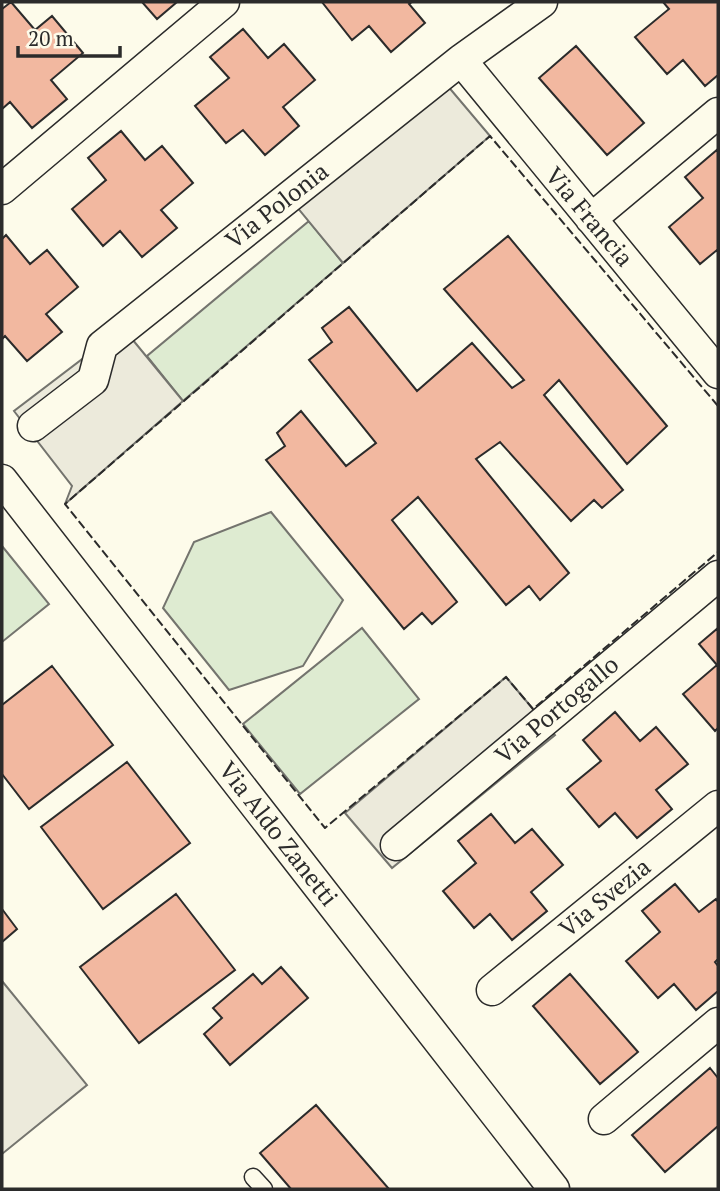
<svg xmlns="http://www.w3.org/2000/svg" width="720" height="1191" viewBox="0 0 720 1191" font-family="'PT Serif',serif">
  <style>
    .green { fill: #deebd1; stroke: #74746e; stroke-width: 2 }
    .parking { fill: #eceadb; stroke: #74746e; stroke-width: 2 }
    .building { fill: #f2b8a0; stroke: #2b2b2b; stroke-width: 2 }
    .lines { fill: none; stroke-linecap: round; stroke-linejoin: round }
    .service-casing { stroke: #2b2b2b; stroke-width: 19 }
    .minor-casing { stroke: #2b2b2b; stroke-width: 33 }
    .service { stroke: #fdfbea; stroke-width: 16 }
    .minor { stroke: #fdfbea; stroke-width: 30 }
    .fence { stroke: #2b2b2b; stroke-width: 2; stroke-dasharray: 9 3.5; stroke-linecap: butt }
    .labels { text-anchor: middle; stroke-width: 5; stroke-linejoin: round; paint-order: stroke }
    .street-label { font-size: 24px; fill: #2b2b2b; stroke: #fdfbea }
  </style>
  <rect width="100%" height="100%" fill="#fdfbea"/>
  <!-- green -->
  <path class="green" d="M 309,221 L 343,263 L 183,401 L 147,356 Z
    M 271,512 L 343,600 L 303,666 L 229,690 L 163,608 L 194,542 Z
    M 2,546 L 49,604 L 2,642 Z
    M 362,628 L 419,699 L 300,794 L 243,724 Z"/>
  <!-- parking -->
  <path class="parking" d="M 430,65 L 490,136 L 343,263 L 282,189 Z
    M 123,328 L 183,401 L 65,504 L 72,486 L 14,411 Z
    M 506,677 L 555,735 L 392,868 L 345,813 Z
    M 2,981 L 87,1085 L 2,1154 Z"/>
  <!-- building -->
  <path class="building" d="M 11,2 L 35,30 L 52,16 L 83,53 L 51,80 L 67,99 L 32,128 L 10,102 L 2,109 L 2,9 Z
    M 142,2 L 177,2 L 157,19 Z
    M 322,2 L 412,2 L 409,4 L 425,23 L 391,52 L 369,26 L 352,40 Z
    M 663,2 L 718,2 L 718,75 L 705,86 L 683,60 L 667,74 L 635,37 L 669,9 Z
    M 243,29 L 268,58 L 284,44 L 315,80 L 283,107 L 299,126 L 265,155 L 243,130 L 226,143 L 195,106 L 229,78 L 210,57 Z
    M 576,46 L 644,123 L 607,155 L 539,78 Z
    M 121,131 L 145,160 L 162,146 L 193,183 L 161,210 L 177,228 L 142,257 L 120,231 L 103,246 L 72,209 L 106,180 L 88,158 Z
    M 718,149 L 718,251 L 717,250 L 700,264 L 669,227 L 703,198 L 685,177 Z
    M 6,235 L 30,264 L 47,250 L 78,287 L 46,314 L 62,332 L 27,361 L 5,336 L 2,339 L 2,239 Z
    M 508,236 L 667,426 L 627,464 L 559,380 L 544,395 L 623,490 L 602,508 L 594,500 L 571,521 L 500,442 L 476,459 L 569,573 L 540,600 L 529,586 L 506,605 L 418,497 L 392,520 L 457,602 L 432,624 L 422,613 L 404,629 L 266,460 L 285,446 L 277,433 L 301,411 L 346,466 L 376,443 L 309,360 L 332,342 L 322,328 L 349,307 L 417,391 L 472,343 L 512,388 L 524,380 L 444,289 Z
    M 718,628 L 718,728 L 715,731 L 683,694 L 717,665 L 699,644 Z
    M 52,666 L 113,745 L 29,809 L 2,774 L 2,705 Z
    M 615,712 L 640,741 L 656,727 L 688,764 L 656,790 L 672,809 L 637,838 L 615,813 L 599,827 L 567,789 L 601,761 L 583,740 Z
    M 127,762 L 190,843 L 103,909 L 41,827 Z
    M 491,814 L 515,843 L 532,829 L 563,865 L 531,892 L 547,911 L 512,940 L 490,914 L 474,928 L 443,891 L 476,863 L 458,841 Z
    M 675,884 L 699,912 L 716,899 L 718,902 L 718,959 L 715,962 L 718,966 L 718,991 L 696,1010 L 674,984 L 658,998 L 626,961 L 660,932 L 642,911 Z
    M 176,894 L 235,970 L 139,1043 L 80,967 Z
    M 2,909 L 17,929 L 2,942 Z
    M 281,967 L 308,998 L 230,1065 L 204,1034 L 222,1018 L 213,1008 L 253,974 L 262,984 Z
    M 570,974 L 638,1052 L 600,1084 L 533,1006 Z
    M 710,1068 L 718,1078 L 718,1126 L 665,1172 L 632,1135 Z
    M 316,1105 L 389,1189 L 291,1189 L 260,1153 Z"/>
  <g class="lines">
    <defs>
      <path id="service" d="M 253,1177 L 264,1189"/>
      <path id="minor" d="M 461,60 L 718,373
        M 2,189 L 224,2
        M 591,219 L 718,113
        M 33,426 L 93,380 L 102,346 L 461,60 L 542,2
        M 2,480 L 554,1189
        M 396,845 L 718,576
        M 492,990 L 718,806
        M 604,1119 L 718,1023"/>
    </defs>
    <!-- service casing -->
    <use href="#service" class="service-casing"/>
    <!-- minor casing -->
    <use href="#minor" class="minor-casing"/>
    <!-- service -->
    <use href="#service" class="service"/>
    <!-- minor -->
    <use href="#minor" class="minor"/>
    <!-- fence -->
    <path class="fence" d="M 718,406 L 490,136 L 65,504 L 325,828 L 506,677 L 533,709 L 718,552"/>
  </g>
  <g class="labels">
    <!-- street labels -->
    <g class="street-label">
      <text transform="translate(277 206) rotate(-38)" y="8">Via Polonia</text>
      <text transform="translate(589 217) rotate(50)" y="8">Via Francia</text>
      <text transform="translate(557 710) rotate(-40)" y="8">Via Portogallo</text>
      <text transform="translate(278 834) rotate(52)" y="8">Via Aldo Zanetti</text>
      <text transform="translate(605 898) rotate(-39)" y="8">Via Svezia</text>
    </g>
  </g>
  <!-- border -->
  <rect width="720" height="1191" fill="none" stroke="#2b2b2b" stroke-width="7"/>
  <!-- scale -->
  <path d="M18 46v10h102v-10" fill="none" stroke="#2b2b2b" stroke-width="3.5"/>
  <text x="28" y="46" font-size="21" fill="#2b2b2b" stroke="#fdfbea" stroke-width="5" paint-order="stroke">20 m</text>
</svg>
